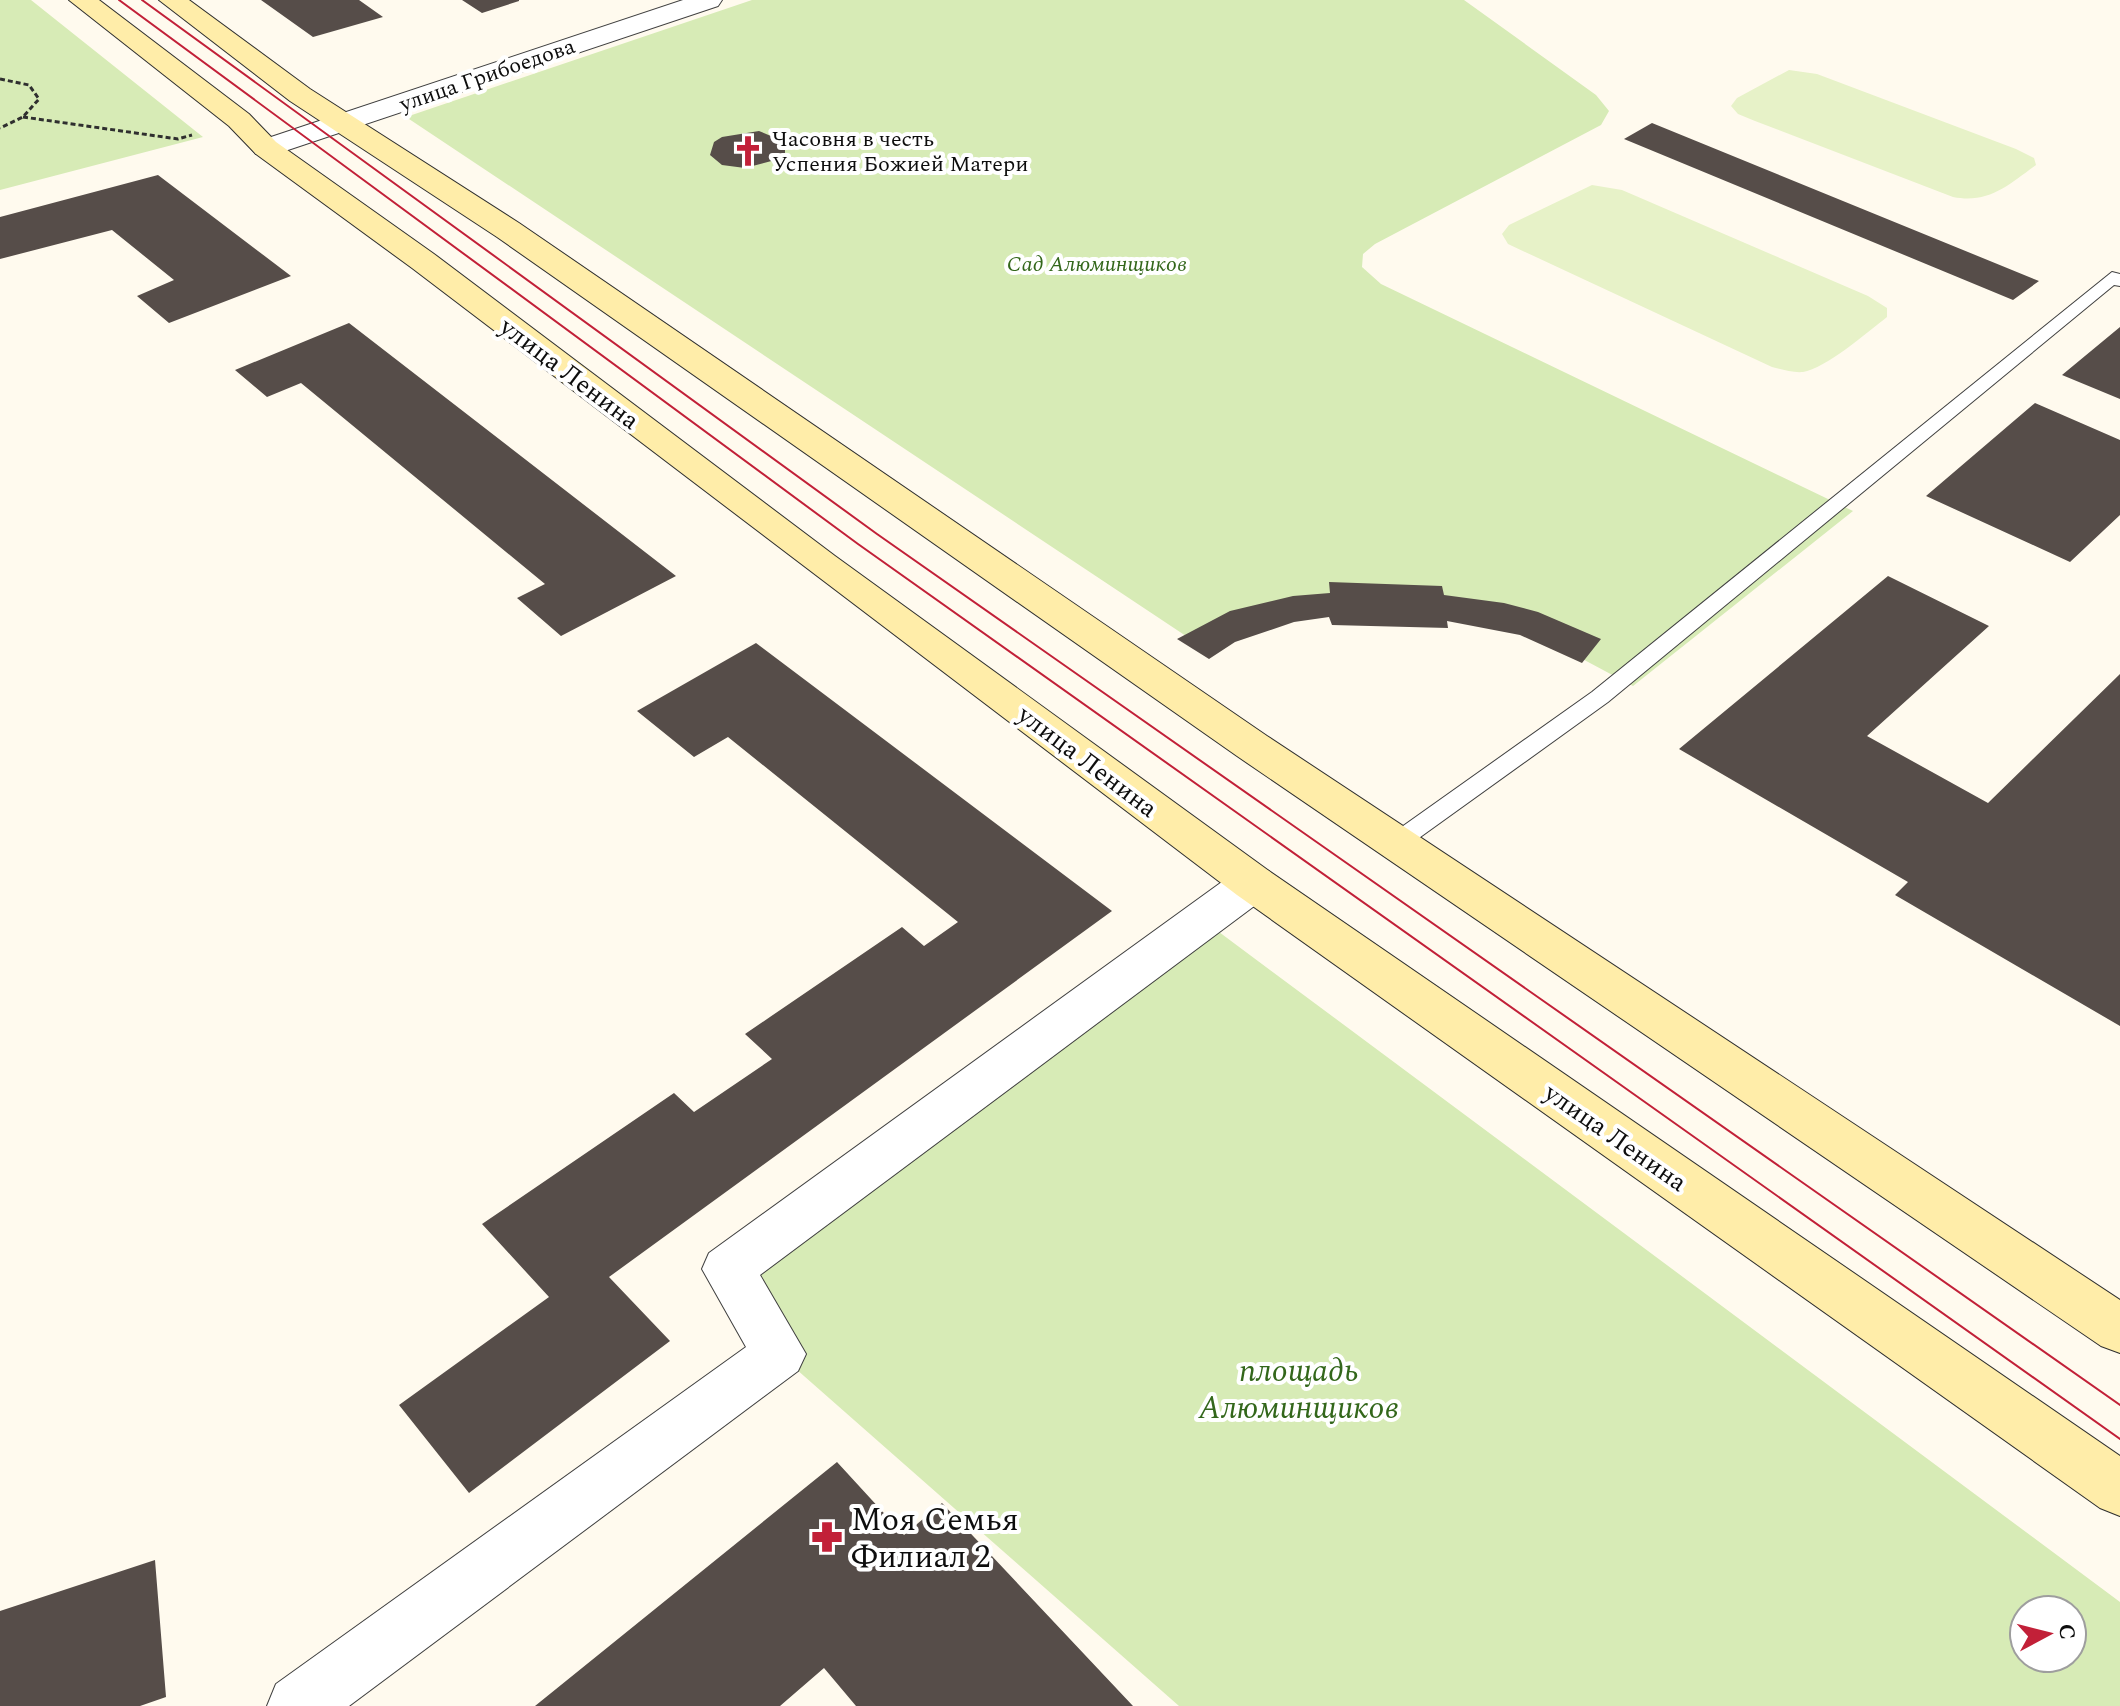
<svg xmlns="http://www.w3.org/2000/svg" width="2120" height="1706" viewBox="0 0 2120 1706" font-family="Spectral,serif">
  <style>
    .green { fill: #d7ebb6; fill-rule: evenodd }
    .pitch { fill: #e7f2c8 }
    .building { fill: #564d49 }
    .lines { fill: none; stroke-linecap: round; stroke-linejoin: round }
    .service-casing { stroke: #404040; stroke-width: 2 }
    .minor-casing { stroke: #404040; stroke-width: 2 }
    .secondary-casing { stroke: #2f2f2f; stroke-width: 2 }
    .path { stroke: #2f2f2f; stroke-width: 3; stroke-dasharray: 5 3; stroke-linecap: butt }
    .service { fill: #fff; fill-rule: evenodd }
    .minor { fill: #fff; fill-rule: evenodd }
    .secondary { fill: #ffeda9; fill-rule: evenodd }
    .tram { stroke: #c22038; stroke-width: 2 }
    .labels { text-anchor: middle; stroke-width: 8; stroke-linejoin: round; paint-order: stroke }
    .far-street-label { font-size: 22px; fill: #0d0d0d; stroke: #fff }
    .far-poi-label { font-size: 22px; fill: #0d0d0d; stroke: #fff; text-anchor: start }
    .far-park-label { font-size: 22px; font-style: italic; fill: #33671b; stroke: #fff }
    .street-label { font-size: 26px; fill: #0d0d0d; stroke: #fff }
    .near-park-label { font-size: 32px; font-style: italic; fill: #33671b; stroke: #fff }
    .near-poi-label { font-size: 32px; fill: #0d0d0d; stroke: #fff; text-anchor: start }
  </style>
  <rect width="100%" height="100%" fill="#fffaee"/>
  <!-- green -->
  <path class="green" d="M 0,0 L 31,0 L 203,137 L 0,190 Z
    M 752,0 L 1464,0 L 1596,95 L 1609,111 L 1601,125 L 1375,244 L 1363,254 L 1362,267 L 1381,284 L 1853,511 L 1633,686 L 1519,625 L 1333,602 L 1195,642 L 406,117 Z
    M 1215,929 L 2120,1602 L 2120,1706 L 1179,1706 L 779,1354 L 728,1269 ZM 2024,1610 L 2072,1610 L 2072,1658 L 2024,1658 Z"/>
  <!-- pitch -->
  <path class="pitch" d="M 1789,70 L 1817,74 L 2016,149 L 2034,158 L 2036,165 C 2008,185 1989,204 1953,197 L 1755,121 L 1738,114 L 1731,106 L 1737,98 Z
    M 1592,185 L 1622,190 L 1868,296 L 1887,308 L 1887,317 C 1869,331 1825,369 1803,372 C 1793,373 1781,369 1772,367 L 1508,244 L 1502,234 L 1509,225 Z"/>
  <!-- building -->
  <path class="building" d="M 261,0 L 359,0 L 383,17 L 313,37 Z
    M 462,0 L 519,0 L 519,1 L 482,13 Z
    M 1652,123 L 2039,281 L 2013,300 L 1624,139 Z
    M 759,131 L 785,142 L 785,154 L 779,159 L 745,168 L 722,165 L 710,155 L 714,142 L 722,137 Z
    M 158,175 L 291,276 L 169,323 L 137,296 L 174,280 L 112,230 L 0,259 L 0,217 Z
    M 349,323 L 676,576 L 561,636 L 517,598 L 545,584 L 301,383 L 267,397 L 235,370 Z
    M 2120,327 L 2120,399 L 2062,375 Z
    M 2035,403 L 2120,440 L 2120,515 L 2070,562 L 1926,496 Z
    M 1888,576 L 1989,626 L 1867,736 L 1988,803 L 2120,674 L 2120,1026 L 1895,895 L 1908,882 L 1679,749 Z
    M 1329,582 L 1442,586 L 1444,595 L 1504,603 L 1538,612 L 1601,639 L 1582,663 L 1520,635 L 1447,621 L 1448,628 L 1332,625 L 1329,617 L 1294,622 L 1235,642 L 1209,659 L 1177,639 L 1230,611 L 1293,596 L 1330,593 Z
    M 756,643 L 1112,911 L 609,1277 L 670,1341 L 469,1493 L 399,1405 L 549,1297 L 482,1224 L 674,1093 L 694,1112 L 772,1059 L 745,1034 L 902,927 L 924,946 L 958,922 L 728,737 L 694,757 L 637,711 Z
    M 837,1462 L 904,1535 L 942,1503 L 1133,1706 L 856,1706 L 824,1668 L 780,1706 L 535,1706 Z
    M 155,1560 L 166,1697 L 140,1706 L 0,1706 L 0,1611 Z"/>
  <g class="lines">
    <defs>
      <path id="service" d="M 2112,272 L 2120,274 L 2120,286 L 2114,285 L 1608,702 L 1405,848 L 1389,848 L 1385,842 L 1389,836 L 1592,692 Z"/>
      <path id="minor" d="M 683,0 L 722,0 L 718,6 L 276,154 L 256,154 L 251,148 L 256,142 Z
        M 1253,867 L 1269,871 L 1275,883 L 1269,895 L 760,1275 L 806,1354 L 798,1371 L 349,1706 L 267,1706 L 276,1684 L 746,1347 L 702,1269 L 709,1253 L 1237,871 Z"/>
      <path id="secondary" d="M 69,0 L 99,0 L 249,114 L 276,142 L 434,254 L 835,556 L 1269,871 L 2120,1456 L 2120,1516 L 2100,1508 L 1237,895 L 412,268 L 256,154 L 229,126 Z
        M 159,0 L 189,0 L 310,89 L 519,223 L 1267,736 L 2120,1300 L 2120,1353 L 2101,1346 L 1237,756 L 497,237 L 290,101 Z"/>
    </defs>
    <!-- service casing -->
    <use href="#service" class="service-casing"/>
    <!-- minor casing -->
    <use href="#minor" class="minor-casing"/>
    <!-- secondary casing -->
    <use href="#secondary" class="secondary-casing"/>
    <!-- path -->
    <path class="path" d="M 0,79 L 29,85 L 39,99 L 23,117 L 0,128
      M 23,117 L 178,139 L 192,135"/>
    <!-- service -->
    <use href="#service" class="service"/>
    <!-- minor -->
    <use href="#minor" class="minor"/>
    <!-- secondary -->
    <use href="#secondary" class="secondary"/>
    <!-- tram -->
    <path class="tram" d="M 119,0 L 858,544 L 2120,1439
      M 142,0 L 877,534 L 2120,1405"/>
  </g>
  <!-- icons -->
  <defs>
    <symbol id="church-bare" viewBox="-9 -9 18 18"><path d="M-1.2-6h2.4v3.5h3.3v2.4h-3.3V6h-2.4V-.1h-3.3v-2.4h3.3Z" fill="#c22038" stroke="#fff" stroke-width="2.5" paint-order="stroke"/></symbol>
    <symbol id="pharmacy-bare" viewBox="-9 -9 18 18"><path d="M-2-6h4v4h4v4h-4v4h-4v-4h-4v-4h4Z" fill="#c22038" stroke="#fff" stroke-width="2.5" paint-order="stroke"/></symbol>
  </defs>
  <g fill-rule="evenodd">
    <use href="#church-bare" x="726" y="129" width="44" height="44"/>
    <use href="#pharmacy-bare" x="805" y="1515" width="44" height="44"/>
  </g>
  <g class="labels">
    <!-- far-street labels -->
    <g class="far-street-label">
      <text transform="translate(487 74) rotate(-19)" y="8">улица Грибоедова</text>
    </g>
    <!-- far-poi labels -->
    <g class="far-poi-label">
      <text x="772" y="146">Часовня в честь<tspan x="772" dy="25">Успения Божией Матери</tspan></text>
    </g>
    <!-- far-park labels -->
    <g class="far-park-label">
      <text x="1097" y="271">Сад Алюминщиков</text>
    </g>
    <!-- street labels -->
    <g class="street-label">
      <text transform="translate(570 373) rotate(37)" y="9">улица Ленина</text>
      <text transform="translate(1088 761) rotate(37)" y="9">улица Ленина</text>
      <text transform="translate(1616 1137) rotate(35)" y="9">улица Ленина</text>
    </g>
    <!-- near-park labels -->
    <g class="near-park-label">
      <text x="1299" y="1381">площадь<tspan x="1299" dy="37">Алюминщиков</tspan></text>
    </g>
    <!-- near-poi labels -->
    <g class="near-poi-label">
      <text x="851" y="1530">Моя Семья<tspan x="851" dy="37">Филиал 2</tspan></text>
    </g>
  </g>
  <!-- north arrow -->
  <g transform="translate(2048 1634) rotate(83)"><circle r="38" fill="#ffffff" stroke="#9e9e9e" stroke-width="2"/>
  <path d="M0-6L14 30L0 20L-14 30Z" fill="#c22038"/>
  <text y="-12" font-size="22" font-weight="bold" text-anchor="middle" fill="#0d0d0d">С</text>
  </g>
</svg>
